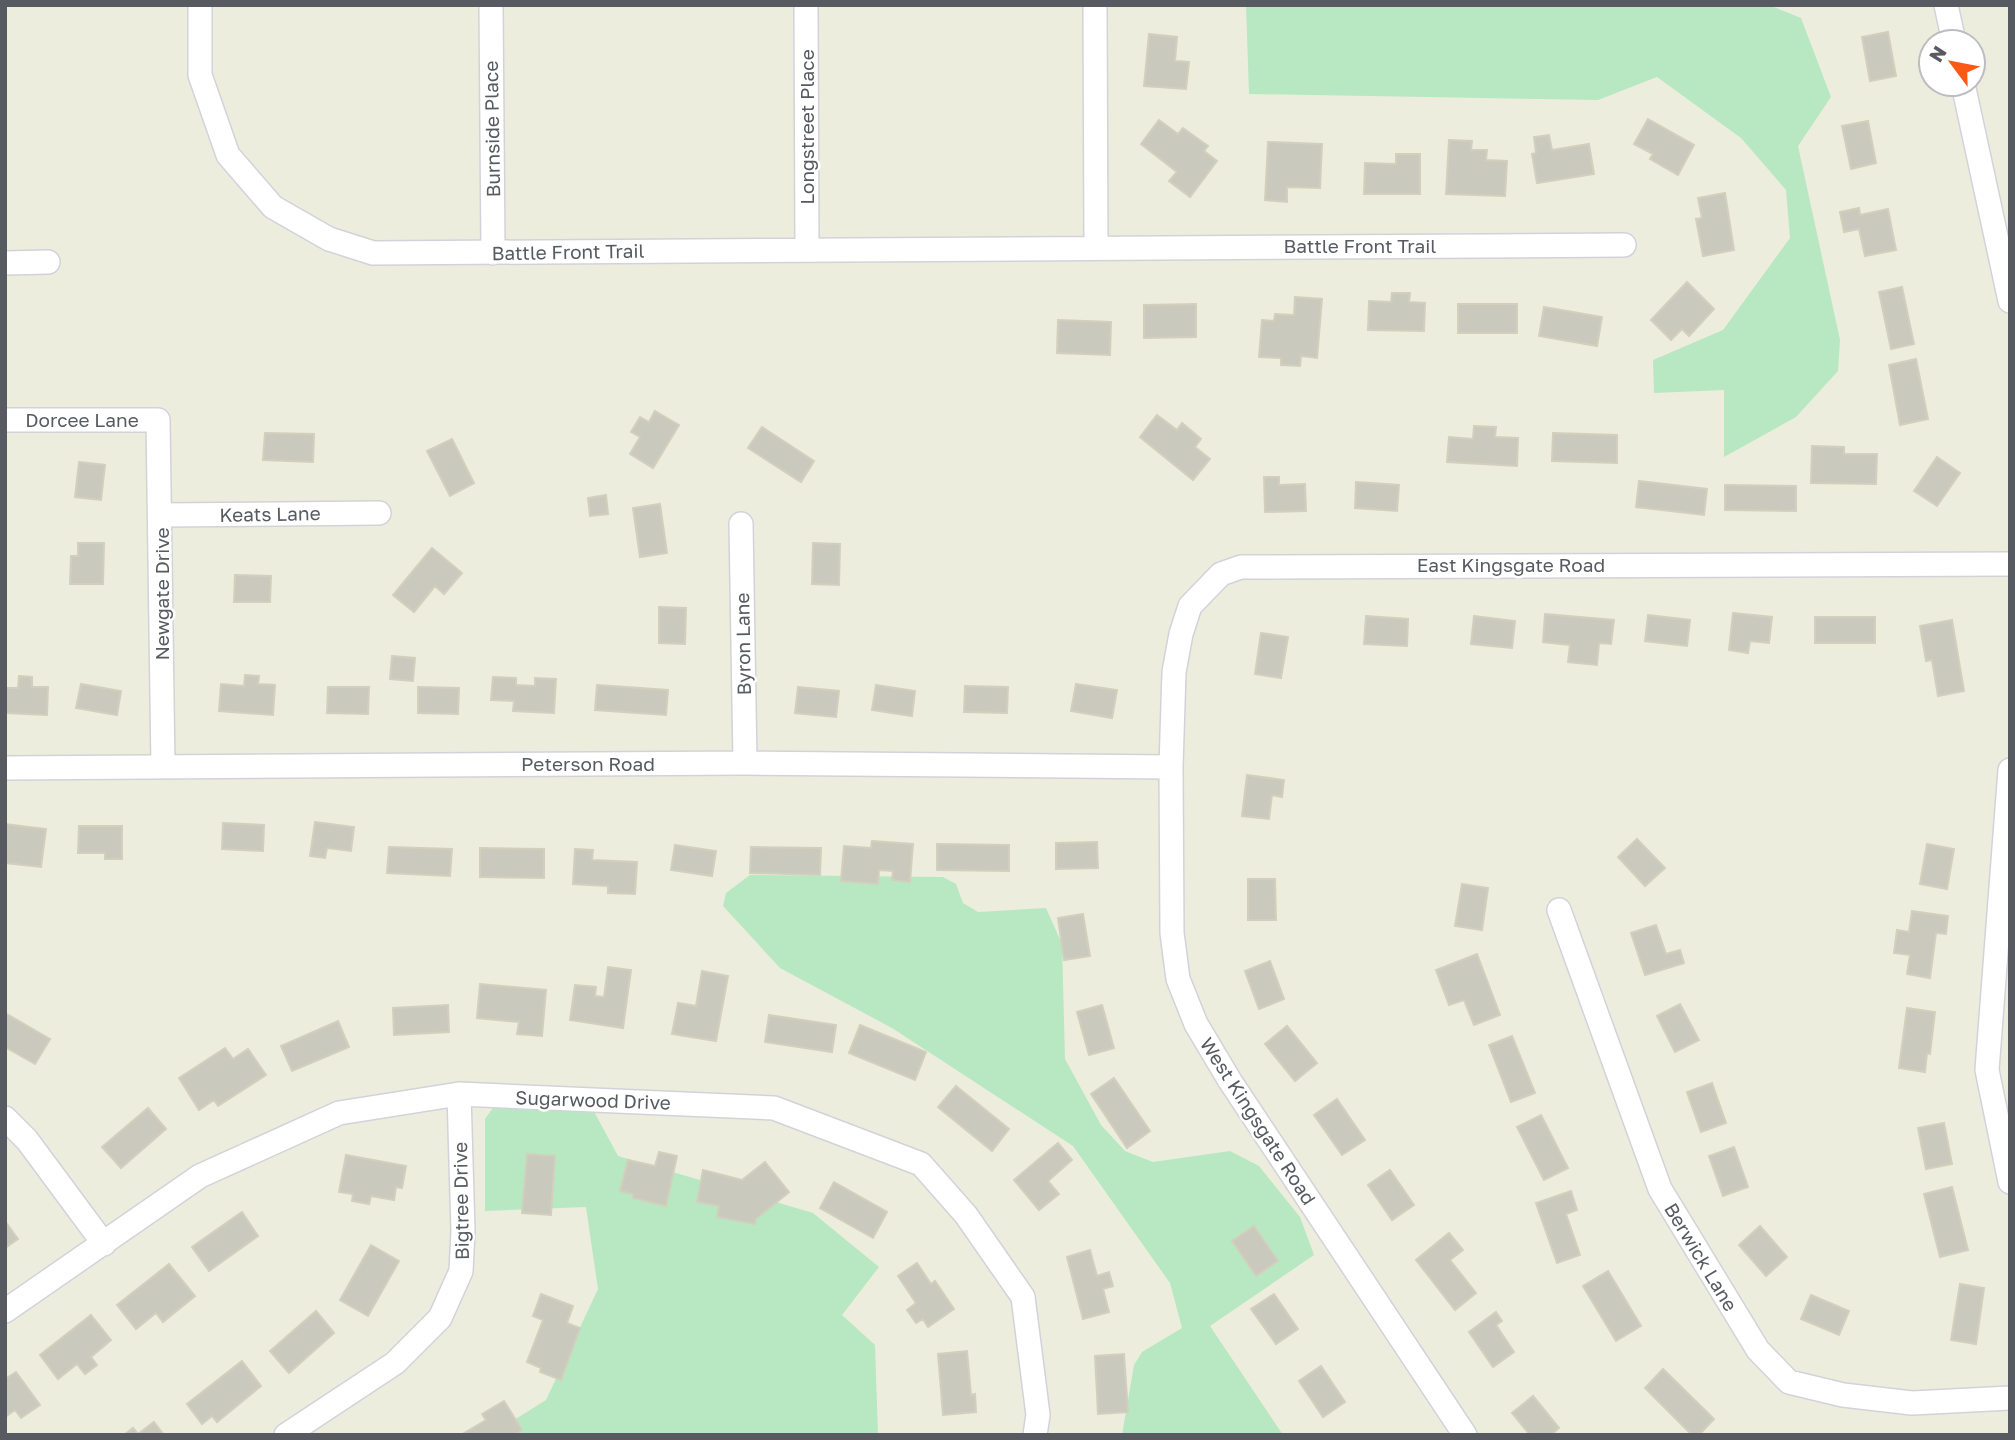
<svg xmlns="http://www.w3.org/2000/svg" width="2015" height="1440" viewBox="0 0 2015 1440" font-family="'Golos Text',sans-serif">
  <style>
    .green { fill: #b7e8c1 }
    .building { fill: #cac9bd; stroke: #d2d0bc; stroke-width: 2 }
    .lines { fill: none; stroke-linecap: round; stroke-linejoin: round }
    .minor-casing { stroke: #d2d3da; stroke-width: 26 }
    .minor { stroke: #fff; stroke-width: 23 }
    .labels { text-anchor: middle; stroke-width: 5; stroke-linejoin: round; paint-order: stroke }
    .street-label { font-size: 19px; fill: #575a61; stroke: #fff }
  </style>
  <rect width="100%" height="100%" fill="#ededde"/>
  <!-- green -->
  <path class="green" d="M 1246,5 L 1769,5 L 1801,18 L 1831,97 L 1798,146 L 1840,340 L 1838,371 L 1796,417 L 1724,457 L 1724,390 L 1654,393 L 1653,360 L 1723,330 L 1790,238 L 1786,190 L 1741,138 L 1657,77 L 1598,100 L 1249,94 Z
    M 750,875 L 943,877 L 956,884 L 963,903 L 978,912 L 1046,908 L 1062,944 L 1065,1059 L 1101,1125 L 1125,1151 L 1153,1162 L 1230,1151 L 1259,1166 L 1300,1217 L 1314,1255 L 1210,1326 L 1283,1435 L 1122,1435 L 1134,1365 L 1142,1352 L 1182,1328 L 1170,1283 L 1073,1146 L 892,1028 L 780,968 L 723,906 L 726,893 Z
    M 590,1104 L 618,1156 L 813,1213 L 879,1267 L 842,1315 L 875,1345 L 878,1435 L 490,1435 L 546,1400 L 598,1289 L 586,1207 L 485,1211 L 485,1119 L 495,1105 Z"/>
  <!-- building -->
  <path class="building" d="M 1888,32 L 1896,76 L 1870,81 L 1862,37 Z
    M 1149,34 L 1177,37 L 1175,61 L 1189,62 L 1186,89 L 1144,86 Z
    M 1648,119 L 1694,145 L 1678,175 L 1650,159 L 1653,154 L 1634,144 Z
    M 1159,120 L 1178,134 L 1183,128 L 1208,146 L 1204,151 L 1217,161 L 1190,197 L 1169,181 L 1177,172 L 1141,144 Z
    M 1868,121 L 1876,163 L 1851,169 L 1842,126 Z
    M 1549,135 L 1552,150 L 1589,144 L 1594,174 L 1537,183 L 1532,154 L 1536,153 L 1534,137 Z
    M 1449,140 L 1472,141 L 1471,150 L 1487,150 L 1486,160 L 1507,161 L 1505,196 L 1446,194 Z
    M 1268,142 L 1322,144 L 1320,188 L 1287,187 L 1287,202 L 1265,200 Z
    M 1396,154 L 1420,154 L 1420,194 L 1364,194 L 1365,163 L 1396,164 Z
    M 1725,193 L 1734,250 L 1703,256 L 1696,219 L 1702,218 L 1698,198 Z
    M 1859,208 L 1860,215 L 1888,209 L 1896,250 L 1865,256 L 1859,229 L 1844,232 L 1840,212 Z
    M 1687,282 L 1714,309 L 1689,336 L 1682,329 L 1671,340 L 1651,320 Z
    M 1902,287 L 1914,344 L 1891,349 L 1879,292 Z
    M 1392,293 L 1410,293 L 1409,302 L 1425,303 L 1424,331 L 1368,330 L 1369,301 L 1391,302 Z
    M 1295,297 L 1322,299 L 1317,358 L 1301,356 L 1300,366 L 1281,365 L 1281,358 L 1259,357 L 1262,320 L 1274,321 L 1275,314 L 1294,315 Z
    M 1196,304 L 1196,337 L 1144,338 L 1144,305 Z
    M 1458,304 L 1517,304 L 1517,333 L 1458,333 Z
    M 1544,307 L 1602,317 L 1597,346 L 1539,336 Z
    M 1058,320 L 1111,322 L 1110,355 L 1057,353 Z
    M 1916,359 L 1928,419 L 1900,425 L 1889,365 Z
    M 655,411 L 679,425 L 653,468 L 630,454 L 640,437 L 631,432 L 640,417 L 649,422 Z
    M 1157,415 L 1177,430 L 1182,423 L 1201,439 L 1195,447 L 1210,459 L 1193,480 L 1140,437 Z
    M 1474,426 L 1496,427 L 1495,437 L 1518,438 L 1517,466 L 1447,462 L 1449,437 L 1473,439 Z
    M 762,427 L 814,461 L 801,482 L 748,448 Z
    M 265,433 L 314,434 L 313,462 L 263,460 Z
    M 1553,433 L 1617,435 L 1617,463 L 1552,461 Z
    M 452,439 L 474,483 L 450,496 L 427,451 Z
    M 1812,446 L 1844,447 L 1844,454 L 1877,454 L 1876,484 L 1811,483 Z
    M 1937,457 L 1960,473 L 1937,506 L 1914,491 Z
    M 79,462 L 105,465 L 101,500 L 75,497 Z
    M 1264,477 L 1279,477 L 1279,485 L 1305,484 L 1306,511 L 1265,512 Z
    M 1639,481 L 1707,489 L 1704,515 L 1636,507 Z
    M 1356,482 L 1399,485 L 1397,511 L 1355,508 Z
    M 1725,485 L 1796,486 L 1796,511 L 1725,510 Z
    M 606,495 L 608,514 L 590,516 L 588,498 Z
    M 660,504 L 667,553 L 640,557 L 633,508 Z
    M 78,543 L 104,543 L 103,584 L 70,584 L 71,556 L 78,556 Z
    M 813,543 L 840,544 L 839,585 L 812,584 Z
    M 432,548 L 462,573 L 444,594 L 435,586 L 414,612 L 393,595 Z
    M 235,575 L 271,576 L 270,602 L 234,602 Z
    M 659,607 L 686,608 L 685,644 L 659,643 Z
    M 1733,613 L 1772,617 L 1769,643 L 1750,641 L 1748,653 L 1729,650 Z
    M 1545,614 L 1614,620 L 1611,644 L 1599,643 L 1597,665 L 1568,662 L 1570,645 L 1543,642 Z
    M 1648,615 L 1690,620 L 1687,646 L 1645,641 Z
    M 1366,616 L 1408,619 L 1407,646 L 1364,644 Z
    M 1474,616 L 1515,621 L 1512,648 L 1471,644 Z
    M 1815,617 L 1875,617 L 1875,643 L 1815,643 Z
    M 1952,620 L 1964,691 L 1938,696 L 1932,660 L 1926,661 L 1920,626 Z
    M 1261,633 L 1288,637 L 1281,678 L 1255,674 Z
    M 392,656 L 415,658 L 413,681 L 390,679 Z
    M 245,675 L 259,676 L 258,684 L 275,685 L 273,715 L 219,711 L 221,684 L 244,686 Z
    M 19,676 L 32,677 L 32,687 L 48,687 L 47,715 L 5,713 L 5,688 L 18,688 Z
    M 493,677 L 516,678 L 516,685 L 535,686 L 535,678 L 556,679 L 554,713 L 513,711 L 514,701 L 491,700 Z
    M 81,684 L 121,691 L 117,715 L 76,708 Z
    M 1076,684 L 1117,690 L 1112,718 L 1071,711 Z
    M 597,685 L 668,690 L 666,715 L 595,710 Z
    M 876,685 L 915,691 L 912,716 L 872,710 Z
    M 965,686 L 1008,687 L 1007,713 L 964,712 Z
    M 328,687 L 369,687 L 368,714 L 327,713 Z
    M 418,687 L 459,688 L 458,714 L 418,713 Z
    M 798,687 L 839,691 L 836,717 L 795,713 Z
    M 1247,775 L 1284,780 L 1282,797 L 1272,795 L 1269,819 L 1242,816 Z
    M 315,822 L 354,827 L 351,851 L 327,848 L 325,858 L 310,856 Z
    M 223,823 L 264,825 L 263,851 L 222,849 Z
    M 5,824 L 46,829 L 41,867 L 5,863 Z
    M 79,826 L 122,826 L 122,859 L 105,859 L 105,853 L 78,853 Z
    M 1637,839 L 1665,868 L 1645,886 L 1618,857 Z
    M 872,841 L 913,844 L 910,882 L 892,880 L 893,871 L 879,870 L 878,884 L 841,881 L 844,846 L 871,848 Z
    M 1097,842 L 1098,868 L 1056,869 L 1056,843 Z
    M 937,844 L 1009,845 L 1009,871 L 937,870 Z
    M 1927,844 L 1954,849 L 1947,889 L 1920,884 Z
    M 675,845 L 716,851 L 712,876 L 671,870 Z
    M 389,847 L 452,849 L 450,876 L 387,873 Z
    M 751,847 L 821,848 L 820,875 L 750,873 Z
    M 480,848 L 544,849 L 544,878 L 480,877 Z
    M 575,849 L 593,850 L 592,860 L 637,862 L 635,894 L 608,893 L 608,886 L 573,884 Z
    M 1248,879 L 1275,879 L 1276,920 L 1248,920 Z
    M 1462,884 L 1488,888 L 1482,930 L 1455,926 Z
    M 1912,911 L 1948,916 L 1946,934 L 1936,933 L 1930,978 L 1907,974 L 1910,955 L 1894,953 L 1897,930 L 1909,932 Z
    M 1083,914 L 1090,956 L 1064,960 L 1058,918 Z
    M 1656,925 L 1666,954 L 1680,950 L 1684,963 L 1645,975 L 1631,933 Z
    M 1477,954 L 1500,1015 L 1474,1025 L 1464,1000 L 1449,1005 L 1436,970 Z
    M 1270,961 L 1284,999 L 1259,1009 L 1245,971 Z
    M 608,967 L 631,970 L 623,1028 L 570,1020 L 575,985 L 596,987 L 595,996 L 604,997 Z
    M 702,971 L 728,976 L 716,1041 L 672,1034 L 678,1003 L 696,1006 Z
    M 480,984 L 546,990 L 542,1036 L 517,1034 L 519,1022 L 477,1018 Z
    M 1680,1004 L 1699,1040 L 1675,1052 L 1657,1016 Z
    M 448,1005 L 449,1032 L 394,1035 L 393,1008 Z
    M 1102,1005 L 1114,1048 L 1089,1055 L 1077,1012 Z
    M 1907,1008 L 1935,1012 L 1930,1054 L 1927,1053 L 1925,1072 L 1899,1068 Z
    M 5,1013 L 50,1039 L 35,1064 L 5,1047 Z
    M 769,1015 L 836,1025 L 832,1052 L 765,1042 Z
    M 338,1021 L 349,1047 L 292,1071 L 281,1046 Z
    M 860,1025 L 926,1052 L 915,1080 L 849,1053 Z
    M 1287,1026 L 1317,1063 L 1295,1081 L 1265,1044 Z
    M 1512,1036 L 1535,1093 L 1511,1102 L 1489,1045 Z
    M 225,1048 L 233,1059 L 248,1049 L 266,1075 L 218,1106 L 214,1100 L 199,1110 L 179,1078 Z
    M 1114,1078 L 1150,1131 L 1127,1148 L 1091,1094 Z
    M 1712,1083 L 1726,1123 L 1701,1132 L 1687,1092 Z
    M 956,1086 L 1009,1129 L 992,1151 L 938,1107 Z
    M 1337,1099 L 1365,1140 L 1342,1155 L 1314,1115 Z
    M 148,1108 L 166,1129 L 121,1168 L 102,1147 Z
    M 1541,1115 L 1568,1168 L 1544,1180 L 1517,1127 Z
    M 1944,1123 L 1952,1164 L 1926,1169 L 1918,1128 Z
    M 1058,1143 L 1072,1160 L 1048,1181 L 1059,1194 L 1039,1210 L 1014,1180 Z
    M 1734,1147 L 1748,1187 L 1723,1196 L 1709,1156 Z
    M 659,1152 L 677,1156 L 666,1206 L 633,1198 L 633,1194 L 620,1191 L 628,1160 L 655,1166 Z
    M 527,1154 L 555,1156 L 551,1215 L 522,1213 Z
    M 346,1155 L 406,1166 L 402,1188 L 396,1187 L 394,1200 L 371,1196 L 369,1204 L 352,1201 L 353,1194 L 339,1192 Z
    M 765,1162 L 789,1192 L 756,1219 L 755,1224 L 717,1217 L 719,1206 L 697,1202 L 703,1170 L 742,1180 Z
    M 1390,1170 L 1414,1205 L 1392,1220 L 1368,1185 Z
    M 834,1182 L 887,1212 L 873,1238 L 820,1208 Z
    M 1952,1187 L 1968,1250 L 1940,1257 L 1924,1194 Z
    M 1571,1191 L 1577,1210 L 1566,1214 L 1580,1255 L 1557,1263 L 1536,1203 Z
    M 242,1212 L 258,1236 L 209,1271 L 192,1247 Z
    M 5,1221 L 18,1239 L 5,1248 Z
    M 1254,1226 L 1278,1261 L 1256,1276 L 1232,1241 Z
    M 1760,1226 L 1787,1257 L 1766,1276 L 1739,1245 Z
    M 1449,1233 L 1463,1250 L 1450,1260 L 1476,1293 L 1455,1310 L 1416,1260 Z
    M 371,1245 L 399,1261 L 368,1316 L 340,1300 Z
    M 1090,1250 L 1097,1276 L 1109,1272 L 1113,1286 L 1103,1289 L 1109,1312 L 1083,1319 L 1067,1257 Z
    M 917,1263 L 931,1284 L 935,1281 L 954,1309 L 928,1327 L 923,1319 L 916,1323 L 907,1310 L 916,1303 L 898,1276 Z
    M 169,1264 L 195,1296 L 163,1322 L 156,1313 L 136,1329 L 117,1305 Z
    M 1608,1271 L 1641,1326 L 1616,1341 L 1583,1286 Z
    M 1960,1284 L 1984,1288 L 1976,1344 L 1951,1340 Z
    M 541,1294 L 573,1306 L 567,1323 L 580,1328 L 561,1380 L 540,1372 L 541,1368 L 527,1362 L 543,1320 L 533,1316 Z
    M 1274,1294 L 1298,1329 L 1276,1344 L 1251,1309 Z
    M 1811,1295 L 1849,1311 L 1839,1335 L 1801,1319 Z
    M 316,1311 L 334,1333 L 289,1373 L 270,1351 Z
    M 1496,1312 L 1502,1321 L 1496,1325 L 1514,1352 L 1493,1367 L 1469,1332 Z
    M 91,1315 L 111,1340 L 91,1357 L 97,1365 L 85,1374 L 77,1364 L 58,1379 L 40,1355 Z
    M 967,1351 L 971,1395 L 975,1394 L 976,1412 L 943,1415 L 938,1354 Z
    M 1124,1354 L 1128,1412 L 1098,1414 L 1095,1356 Z
    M 242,1361 L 261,1386 L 217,1422 L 212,1416 L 202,1424 L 187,1404 Z
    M 1321,1366 L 1345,1402 L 1323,1417 L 1299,1381 Z
    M 1663,1369 L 1714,1419 L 1699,1435 L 1692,1435 L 1645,1388 Z
    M 16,1372 L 40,1405 L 21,1418 L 15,1410 L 5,1417 L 5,1379 Z
    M 1533,1396 L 1559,1428 L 1551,1435 L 1530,1435 L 1512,1413 Z
    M 504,1401 L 522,1430 L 514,1435 L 461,1435 L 486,1420 L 482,1414 Z
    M 154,1422 L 164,1435 L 124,1435 L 133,1428 L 138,1434 Z"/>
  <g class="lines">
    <defs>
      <path id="minor" d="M 200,5 L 200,75 L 228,155 L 273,207 L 329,239 L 373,253 L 1624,245
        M 491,5 L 493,253
        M 806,5 L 807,249
        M 1095,5 L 1096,248
        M 1946,5 L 1954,42
        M 1963,84 L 2010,301
        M 5,263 L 48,262
        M 5,420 L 158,420 L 163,767
        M 161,515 L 379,513
        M 741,524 L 745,763
        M 5,768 L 745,763 L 1171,767
        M 2010,770 L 1987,1070 L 2010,1182
        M 1559,910 L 1660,1189 L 1758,1350 L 1789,1382 L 1843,1395 L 1912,1403 L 2010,1398
        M 5,1118 L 27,1140 L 104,1244
        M 5,1311 L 200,1176 L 339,1113 L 459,1094 L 774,1108 L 921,1164 L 966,1215 L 1023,1297 L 1038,1415 L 1035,1435
        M 286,1435 L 395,1363 L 440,1318 L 461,1271 L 463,1231 L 459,1094
        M 1465,1435 L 1230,1081 L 1196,1024 L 1178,979 L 1172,933 L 1171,767 L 1174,672 L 1181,634 L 1190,606 L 1221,574 L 1241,567 L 2010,564"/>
    </defs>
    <!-- minor casing -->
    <use href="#minor" class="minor-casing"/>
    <!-- minor -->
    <use href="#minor" class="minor"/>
  </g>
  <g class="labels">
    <!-- street labels -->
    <g class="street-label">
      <text transform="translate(807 127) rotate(-90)" y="7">Longstreet Place</text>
      <text transform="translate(492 129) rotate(-91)" y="7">Burnside Place</text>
      <text x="1360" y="253">Battle Front Trail</text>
      <text transform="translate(568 252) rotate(-1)" y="7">Battle Front Trail</text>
      <text x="82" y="427">Dorcee Lane</text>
      <text transform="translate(270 514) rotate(-1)" y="7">Keats Lane</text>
      <text x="1511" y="572">East Kingsgate Road</text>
      <text transform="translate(162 594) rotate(-90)" y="7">Newgate Drive</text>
      <text transform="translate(743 644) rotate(-91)" y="7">Byron Lane</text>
      <text x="588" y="771">Peterson Road</text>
      <text transform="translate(593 1100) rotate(2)" y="7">Sugarwood Drive</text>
      <text transform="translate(1258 1121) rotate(57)" y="7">West Kingsgate Road</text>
      <text transform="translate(461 1201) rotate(-91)" y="7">Bigtree Drive</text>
      <text transform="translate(1701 1257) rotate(59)" y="7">Berwick Lane</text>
    </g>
  </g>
  <!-- border -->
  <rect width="2015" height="1440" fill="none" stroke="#575a61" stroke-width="14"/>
  <!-- north arrow -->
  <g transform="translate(1952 63) rotate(302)"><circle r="33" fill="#ffffff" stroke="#bcbdc0" stroke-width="2"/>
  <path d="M0-5L12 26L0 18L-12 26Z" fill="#fc5915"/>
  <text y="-10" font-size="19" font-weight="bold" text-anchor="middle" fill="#575a61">N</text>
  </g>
</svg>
